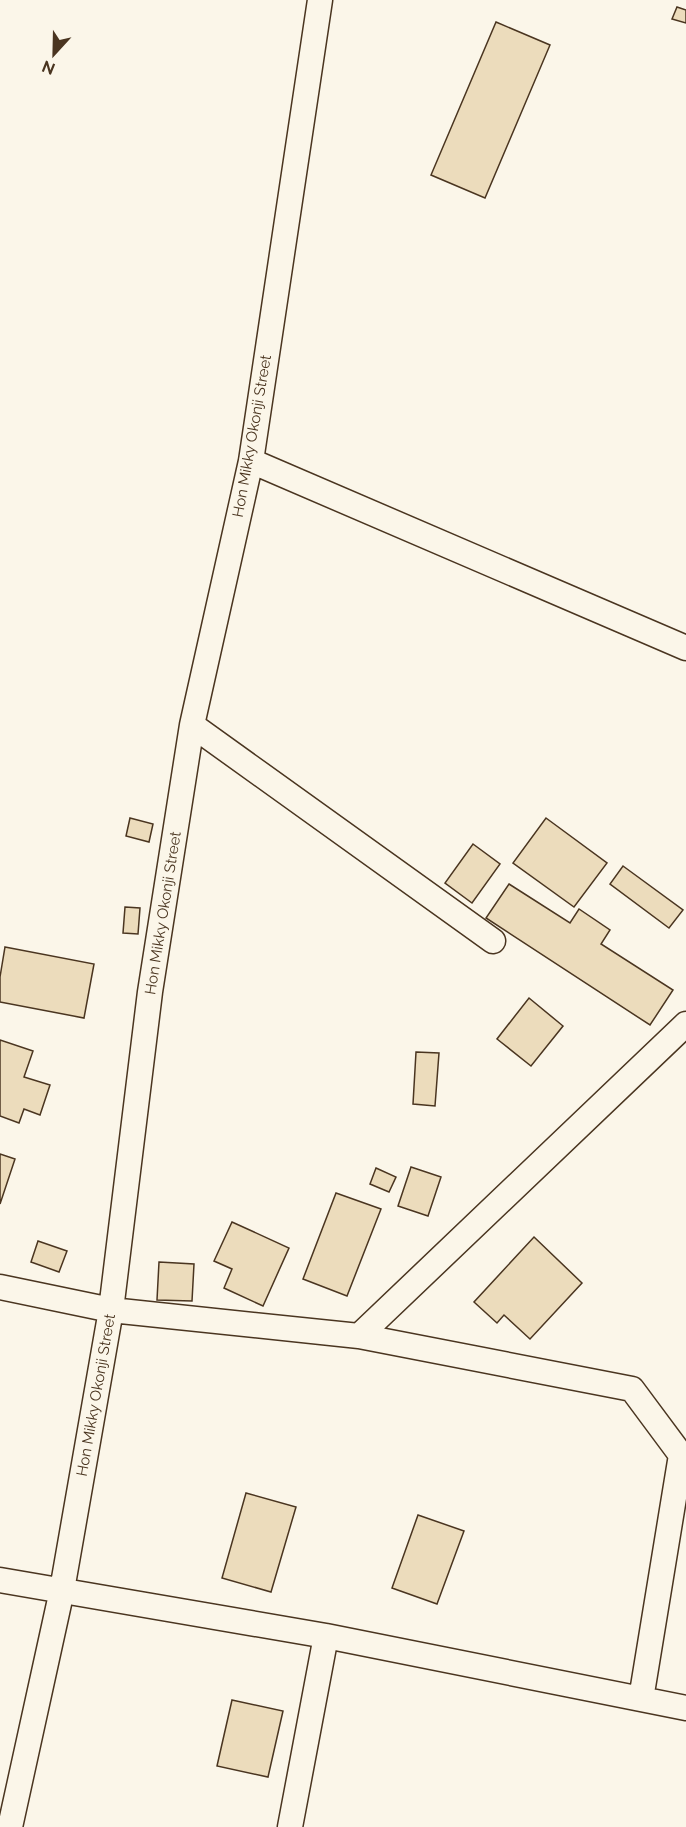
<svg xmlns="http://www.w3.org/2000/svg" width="686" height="1827" viewBox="0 0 686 1827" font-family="Raleway,sans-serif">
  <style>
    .building { fill: #ecdcbc; stroke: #4a3520; stroke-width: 1.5 }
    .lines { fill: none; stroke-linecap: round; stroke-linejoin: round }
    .street-casing { stroke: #4a3520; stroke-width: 27 }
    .street { stroke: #fbf6e9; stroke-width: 24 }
    .labels { text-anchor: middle; stroke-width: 4.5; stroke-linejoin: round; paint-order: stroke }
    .street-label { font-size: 15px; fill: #4a3520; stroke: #fbf6e9 }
  </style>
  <rect width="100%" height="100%" fill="#fbf6e9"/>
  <!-- building -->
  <path class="building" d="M 677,7 L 686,10 L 686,23 L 672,19 Z
    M 496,22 L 550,45 L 485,198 L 431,175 Z
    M 130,818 L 153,824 L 149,842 L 126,836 Z
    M 546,818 L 607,863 L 574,907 L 513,863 Z
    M 473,844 L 500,864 L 472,903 L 445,883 Z
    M 623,866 L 683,910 L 669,928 L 610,884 Z
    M 509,884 L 570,923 L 579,909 L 610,930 L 601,944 L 673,990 L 650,1025 L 486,918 Z
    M 125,907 L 140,908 L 138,934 L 123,933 Z
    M 5,947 L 94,964 L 84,1018 L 0,1002 L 0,977 Z
    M 529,998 L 563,1026 L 531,1066 L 497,1039 Z
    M 0,1040 L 33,1051 L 24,1077 L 50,1085 L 40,1115 L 24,1109 L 19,1123 L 0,1116 Z
    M 416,1052 L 439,1053 L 435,1106 L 413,1104 Z
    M 0,1154 L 15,1159 L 0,1204 Z
    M 411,1167 L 441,1177 L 428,1216 L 398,1206 Z
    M 376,1168 L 396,1177 L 389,1192 L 370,1184 Z
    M 336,1193 L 381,1209 L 347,1296 L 303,1279 Z
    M 232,1222 L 289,1248 L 263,1306 L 224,1288 L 232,1269 L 214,1261 Z
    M 534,1237 L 582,1283 L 530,1339 L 504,1315 L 497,1323 L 474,1302 Z
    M 38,1241 L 67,1251 L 59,1272 L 31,1262 Z
    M 159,1262 L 194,1264 L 192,1301 L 157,1300 Z
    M 246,1493 L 296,1507 L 271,1592 L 222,1578 Z
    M 418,1515 L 464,1531 L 437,1604 L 392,1588 Z
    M 232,1700 L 283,1711 L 268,1777 L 217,1766 Z"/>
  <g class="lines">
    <defs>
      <path id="street" d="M 251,461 L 686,648
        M 192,725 L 493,941
        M 0,1287 L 111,1310 L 359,1336 L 632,1389 L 681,1455 L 641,1699
        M 359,1336 L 686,1024
        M 0,1580 L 326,1636 L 686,1708
        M 10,1827 L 62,1590 L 111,1310 L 150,992 L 192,725 L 251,461 L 320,0
        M 290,1827 L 326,1636"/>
    </defs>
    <!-- street casing -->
    <use href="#street" class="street-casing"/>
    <!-- street -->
    <use href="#street" class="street"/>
  </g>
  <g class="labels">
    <!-- street labels -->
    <g class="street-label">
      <text transform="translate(252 436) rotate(-80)" y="5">Hon Mikky Okonji Street</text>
      <text transform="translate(163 913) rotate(-81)" y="5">Hon Mikky Okonji Street</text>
      <text transform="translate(96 1395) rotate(-80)" y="5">Hon Mikky Okonji Street</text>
    </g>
  </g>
  <!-- north arrow -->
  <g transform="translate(54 54) rotate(202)" stroke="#fbf6e9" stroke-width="4.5" paint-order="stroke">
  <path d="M0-4.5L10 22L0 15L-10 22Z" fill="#4a3520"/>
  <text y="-9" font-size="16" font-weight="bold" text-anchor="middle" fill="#4a3520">N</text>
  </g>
</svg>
